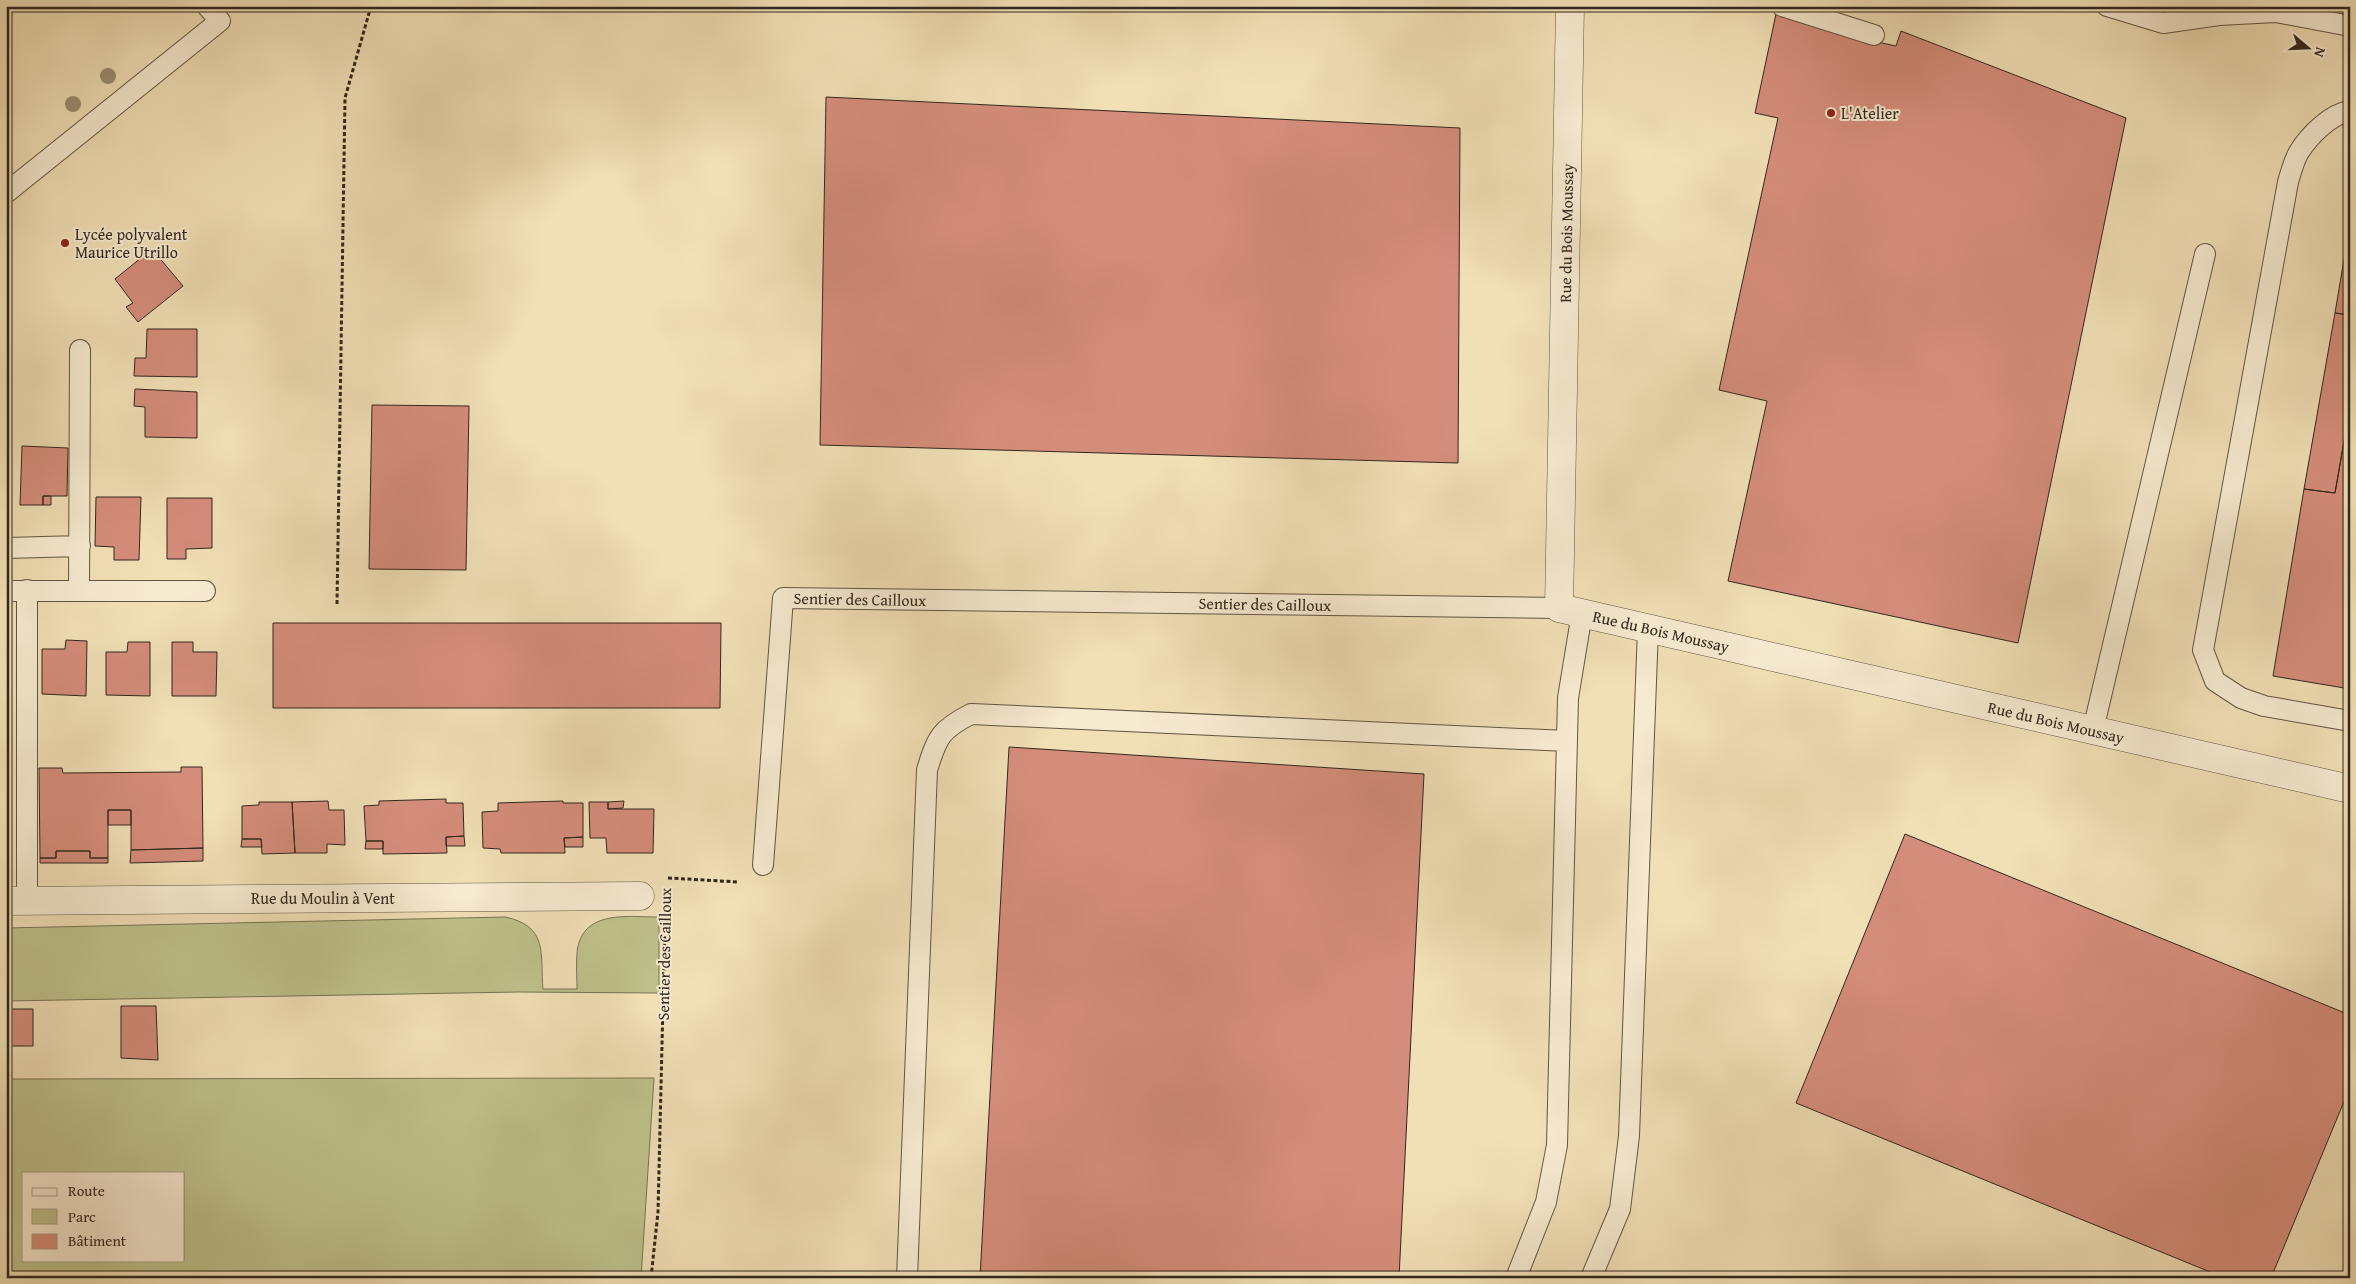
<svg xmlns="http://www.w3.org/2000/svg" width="2356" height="1284" viewBox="0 0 2356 1284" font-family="'Gentium Book Plus',serif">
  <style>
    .green { fill: #bec18b; stroke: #787454; fill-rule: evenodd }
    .building { fill: #d58d7b; stroke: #31271d }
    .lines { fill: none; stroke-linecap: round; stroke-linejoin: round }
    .lane-casing { stroke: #615543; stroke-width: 22 }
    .street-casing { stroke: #615543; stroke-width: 29 }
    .path { stroke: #31271d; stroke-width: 3; stroke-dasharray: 4 2.5; stroke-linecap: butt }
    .lane { stroke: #f6ead0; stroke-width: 20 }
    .street { stroke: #f6ead0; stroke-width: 28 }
    .tree { fill: #9b8f71 }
    .poi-dot { fill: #8f2418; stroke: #f6ead0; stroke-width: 2 }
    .labels { text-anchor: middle; stroke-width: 4; stroke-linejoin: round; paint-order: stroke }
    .poi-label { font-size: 16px; fill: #31271d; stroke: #f6ead0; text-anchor: start }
    .street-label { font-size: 16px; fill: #31271d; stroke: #f6ead0 }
  </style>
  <rect width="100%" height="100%" fill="#f1dfb6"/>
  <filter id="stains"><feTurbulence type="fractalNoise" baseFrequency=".004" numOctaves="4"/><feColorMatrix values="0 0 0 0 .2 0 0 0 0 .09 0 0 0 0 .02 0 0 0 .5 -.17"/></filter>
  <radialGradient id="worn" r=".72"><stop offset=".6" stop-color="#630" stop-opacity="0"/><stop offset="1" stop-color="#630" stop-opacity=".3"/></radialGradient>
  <!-- green -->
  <path class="green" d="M 505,917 C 549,926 540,955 543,989 L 577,989 C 577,977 576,965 577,953 C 581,909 628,917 659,917 L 659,993 L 519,992 L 6,1001 L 6,928 Z
    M 654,1078 L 641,1278 L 6,1278 L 6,1079 ZM 24,1173 L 184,1173 L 184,1260 L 24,1260 Z"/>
  <!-- building -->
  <path class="building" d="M 1776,14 L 1836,27 L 1835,33 L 1896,46 L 1901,31 L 2126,118 L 2018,643 L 1728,581 L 1767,401 L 1719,390 L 1778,118 L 1755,113 Z
    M 826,97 L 1460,128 L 1458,463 L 820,445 Z
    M 2350,223 L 2350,315 L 2335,313 Z
    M 152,249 L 183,286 L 138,322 L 126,307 L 133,303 L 115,279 Z
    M 2335,313 L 2350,315 L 2350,407 L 2335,493 L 2304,489 Z
    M 147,329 L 197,329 L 197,377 L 134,376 L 135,358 L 146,358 Z
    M 135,389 L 197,392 L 197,438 L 145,437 L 145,407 L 134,406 Z
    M 372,405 L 469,406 L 466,570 L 369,569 Z
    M 2350,407 L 2350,689 L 2273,676 L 2304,489 L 2335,493 Z
    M 22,446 L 68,448 L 67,496 L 43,496 L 43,505 L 20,505 Z
    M 43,496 L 51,496 L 51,505 L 43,505 Z
    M 96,497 L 141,497 L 139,560 L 114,560 L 114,547 L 95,546 Z
    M 167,498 L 212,498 L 212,548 L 186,549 L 186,559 L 167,559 Z
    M 273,623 L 721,623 L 720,708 L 273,708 Z
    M 66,640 L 87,641 L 86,696 L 42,694 L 42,649 L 65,649 Z
    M 128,642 L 150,642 L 150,696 L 106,695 L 106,652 L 127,652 Z
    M 172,642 L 193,642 L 193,652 L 217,652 L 216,696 L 172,696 Z
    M 1009,747 L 1424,774 L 1399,1278 L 980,1278 Z
    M 181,767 L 202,767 L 203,848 L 131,850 L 131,810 L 108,810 L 108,858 L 90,858 L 90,851 L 56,851 L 56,858 L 40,858 L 39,768 L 62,768 L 63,773 L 181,772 Z
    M 446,799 L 446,803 L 463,803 L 464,836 L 446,837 L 447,853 L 383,854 L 383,841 L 366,841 L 364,806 L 379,805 L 379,801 Z
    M 328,801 L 329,810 L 344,810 L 345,845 L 327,844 L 327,853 L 295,853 L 292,802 Z
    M 563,801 L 563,803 L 583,803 L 583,837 L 564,838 L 565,853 L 501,853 L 500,849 L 483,848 L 482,812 L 498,811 L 498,803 Z
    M 624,801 L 623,808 L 608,809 L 608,802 Z
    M 259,802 L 292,802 L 295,853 L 262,854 L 261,839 L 242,839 L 242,806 L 259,805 Z
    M 589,802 L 608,802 L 608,809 L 654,809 L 653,853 L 607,853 L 606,838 L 590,838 Z
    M 108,810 L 131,810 L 131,825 L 108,825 Z
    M 1905,834 L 2350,1015 L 2350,1087 L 2271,1278 L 2225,1278 L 1796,1103 Z
    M 464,836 L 465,846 L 446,846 L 446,837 Z
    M 583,837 L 583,847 L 565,847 L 564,838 Z
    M 242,839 L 261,839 L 262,847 L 241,847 Z
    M 366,841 L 383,841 L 383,849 L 365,849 Z
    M 203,848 L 203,861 L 130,863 L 131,850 Z
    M 56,851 L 90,851 L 90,858 L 108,858 L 108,863 L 40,863 L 40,858 L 56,858 Z
    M 121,1006 L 156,1006 L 158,1060 L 121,1058 Z
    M 6,1009 L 33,1009 L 33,1046 L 6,1046 Z"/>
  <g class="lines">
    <defs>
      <path id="lane" d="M 1782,6 L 1874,35
        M 2107,6 L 2163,23 L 2219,15 L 2276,12 L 2350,26
        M 2350,111 C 2330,114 2309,136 2299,152 C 2294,160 2291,172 2288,182 L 2203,650 L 2215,681 L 2241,698 L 2264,706 L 2350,721
        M 6,193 L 220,21 L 207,6
        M 6,548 L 80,546
        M 27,590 L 27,901
        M 6,591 L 205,591
        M 79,591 L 80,350
        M 2093,730 L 2205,254
        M 763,865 L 783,598 L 1559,608
        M 907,1278 L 927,770 C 937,737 941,729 971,714 L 1567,741
        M 1516,1278 L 1546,1202 L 1557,1145 L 1568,698 L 1582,613
        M 1591,1278 L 1620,1209 L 1629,1136 L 1648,628"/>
      <path id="street" d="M 1570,6 L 1559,608 L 2350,789
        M 6,901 L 640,896"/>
    </defs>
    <!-- lane casing -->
    <use href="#lane" class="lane-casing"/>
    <!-- street casing -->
    <use href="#street" class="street-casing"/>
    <!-- path -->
    <path class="path" d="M 337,604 L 345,98 L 371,6
      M 668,878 L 739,882
      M 651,1278 L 658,1212 L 665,919"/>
    <!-- lane -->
    <use href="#lane" class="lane"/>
    <!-- street -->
    <use href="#street" class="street"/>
  </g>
  <!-- trees -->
  <g class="tree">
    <circle cx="108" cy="76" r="8"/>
    <circle cx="73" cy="104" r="8"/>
  </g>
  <!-- markers -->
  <g class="poi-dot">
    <circle cx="1831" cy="113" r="5"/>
    <circle cx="65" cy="243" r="5"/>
  </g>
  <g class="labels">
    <!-- poi labels -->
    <g class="poi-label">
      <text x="1841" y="119">L'Atelier</text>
      <text x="75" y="240">Lycée polyvalent<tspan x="75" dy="18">Maurice Utrillo</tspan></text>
    </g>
    <!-- street labels -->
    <g class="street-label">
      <text transform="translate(1566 233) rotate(-89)" y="6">Rue du Bois Moussay</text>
      <text transform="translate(860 599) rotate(1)" y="6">Sentier des Cailloux</text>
      <text transform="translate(1265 604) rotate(1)" y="6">Sentier des Cailloux</text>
      <text transform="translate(1661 631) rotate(13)" y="6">Rue du Bois Moussay</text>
      <text transform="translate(2056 722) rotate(13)" y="6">Rue du Bois Moussay</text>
      <text x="323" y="904">Rue du Moulin à Vent</text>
      <text transform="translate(664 954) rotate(-89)" y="6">Sentier des Cailloux</text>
    </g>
  </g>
  <!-- margin -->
  <rect width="2356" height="1284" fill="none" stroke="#f1dfb6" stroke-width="25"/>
  <rect x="8" y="8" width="2341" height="1269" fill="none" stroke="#31271d" stroke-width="2.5"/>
  <rect x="12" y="12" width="2331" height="1259" fill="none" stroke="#31271d"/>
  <!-- legend -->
  <rect x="22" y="1172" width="162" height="90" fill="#f6ead0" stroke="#a79c88"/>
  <rect x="32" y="1188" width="25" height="8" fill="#f6ead0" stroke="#a79c88"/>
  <text x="68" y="1196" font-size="15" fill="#31271d">Route</text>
  <rect x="32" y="1209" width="25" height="15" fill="#bec18b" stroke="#a79c88"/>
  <text x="68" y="1222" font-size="15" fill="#31271d">Parc</text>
  <rect x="32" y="1234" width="25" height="15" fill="#d58d7b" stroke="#a79c88"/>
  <text x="68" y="1246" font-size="15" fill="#31271d">Bâtiment</text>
  <!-- north arrow -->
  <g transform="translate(2308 48) rotate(109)" stroke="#f6ead0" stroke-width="4" paint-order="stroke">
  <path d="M0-4L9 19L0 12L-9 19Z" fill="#31271d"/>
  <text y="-8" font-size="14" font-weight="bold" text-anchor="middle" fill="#31271d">N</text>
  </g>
  <rect width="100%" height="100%" filter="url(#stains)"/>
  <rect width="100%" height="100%" fill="url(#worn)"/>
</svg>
